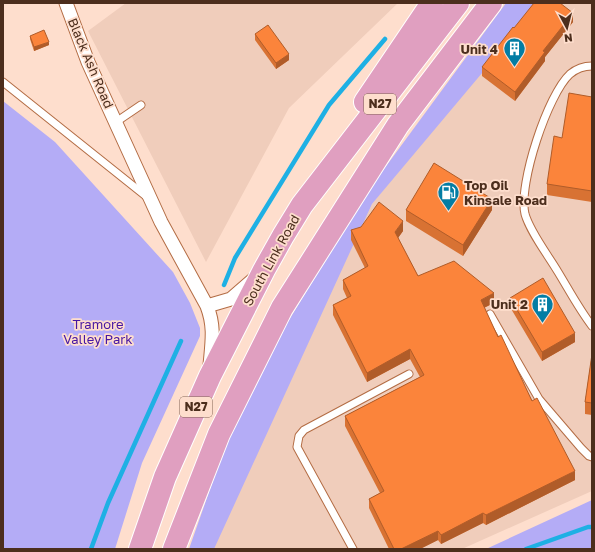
<svg xmlns="http://www.w3.org/2000/svg" width="595" height="552" viewBox="0 0 595 552" font-family="'Golos Text',sans-serif">
  <style>
    .built { fill: #f0cdbb }
    .green { fill: #b4acf6 }
    .lines { fill: none; stroke-linecap: round; stroke-linejoin: round }
    .stream { stroke: #1eb0e4; stroke-width: 4.5 }
    .service-casing { stroke: #b36c44; stroke-width: 9 }
    .minor-casing { stroke: #b36c44; stroke-width: 15 }
    .trunk-casing { stroke: #fff; stroke-width: 24 }
    .service { stroke: #fff; stroke-width: 7 }
    .minor { stroke: #fff; stroke-width: 13 }
    .trunk { stroke: #e09fc0; stroke-width: 22 }
    .wall { fill: #d87233 }
    .shaded-wall { fill: #b05c29 }
    .building { fill: #fb843b; stroke: #b05c29 }
    .labels { text-anchor: middle; stroke-width: 3.5; stroke-linejoin: round; paint-order: stroke }
    .shield { fill: #fedecd; stroke: #816352; stroke-width: 1 }
    .shield-label { font-size: 12px; font-weight: bold; fill: #4c2e1d }
    .poi-label { font-size: 13px; font-weight: bold; fill: #4c2e1d; stroke: #fedecd; text-anchor: end }
    .street-label { font-size: 13px; fill: #4c2e1d; stroke: #fedecd }
    .park-label { font-size: 13px; fill: #4716a2; stroke: #fedecd }
  </style>
  <rect width="100%" height="100%" fill="#fedecd"/>
  <!-- built -->
  <path class="built" d="M 126,3 L 398,3 L 289,108 L 206,262 L 88,31 Z
    M 533,3 L 592,3 L 592,491 L 462,549 L 203,549 L 372,204 Z"/>
  <!-- green -->
  <path class="green" d="M 506,3 L 541,3 L 372,204 L 214,549 L 189,549 L 229,435 L 281,333 L 370,188 Z
    M 3,101 L 55,142 L 173,272 L 190,303 L 200,328 L 200,336 L 142,463 L 115,549 L 3,549 Z
    M 592,500 L 592,549 L 486,549 Z"/>
  <g class="lines">
    <!-- stream -->
    <path class="stream" d="M 224,285 L 235,258 L 329,105 L 385,39
      M 91,549 L 108,503 L 181,341
      M 526,549 L 588,527 L 592,527"/>
    <defs>
      <path id="service" d="M 592,66 C 584,66 576,69 570,74 C 548,94 518,184 525,214 C 530,232 548,255 558,272 C 569,290 579,309 592,326
        M 3,82 L 147,197
        M 116,122 L 141,105
        M 490,314 L 539,399 L 581,448 L 589,456 L 592,457
        M 353,549 L 297,447 L 299,436 L 304,430 L 409,374"/>
      <path id="minor" d="M 66,3 L 88,62 L 161,222 L 207,306 C 215,327 212,342 210,365
        M 207,306 L 231,299 L 254,279"/>
      <path id="trunk" d="M 365,102 L 432,3
        M 140,549 L 165,477 L 210,376 L 264,270 L 283,236 L 302,205 L 458,3
        M 174,549 L 219,434 L 282,308 L 398,125 L 491,3"/>
    </defs>
    <!-- service casing -->
    <use href="#service" class="service-casing"/>
    <!-- minor casing -->
    <use href="#minor" class="minor-casing"/>
    <!-- trunk casing -->
    <use href="#trunk" class="trunk-casing"/>
    <!-- service -->
    <use href="#service" class="service"/>
    <!-- minor -->
    <use href="#minor" class="minor"/>
    <!-- trunk -->
    <use href="#trunk" class="trunk"/>
  </g>
  <!-- wall -->
  <path class="wall" d="M 573,22 L 545,57 L 545,61 L 515,101 L 482,76 L 482,67 L 514,28 Z
    M 255,34 L 289,60 L 276,69 L 255,40 Z
    M 30,36 L 49,45 L 34,51 L 30,39 Z
    M 592,97 L 592,202 L 547,195 L 547,184 L 562,138 Z
    M 406,210 L 492,210 L 463,256 L 406,221 Z
    M 351,230 L 403,231 L 398,238 L 418,276 L 494,303 L 484,308 L 498,337 L 575,480 L 486,525 L 483,523 L 441,544 L 438,540 L 420,549 L 389,549 L 369,508 L 369,499 L 380,493 L 345,426 L 345,416 L 420,377 L 410,359 L 367,382 L 333,315 L 333,305 L 347,298 L 343,289 L 343,280 L 365,268 L 351,240 Z
    M 510,298 L 575,342 L 542,361 L 510,307 Z
    M 592,354 L 592,415 L 585,414 L 585,402 Z"/>
  <!-- shaded-wall -->
  <path class="shaded-wall" d="M 573,13 L 573,22 L 545,57 L 545,61 L 515,101 L 515,92 L 543,51 Z
    M 49,42 L 49,45 L 34,51 L 34,47 Z
    M 289,54 L 289,60 L 276,69 L 276,63 Z
    M 492,199 L 492,210 L 463,256 L 463,245 Z
    M 403,221 L 403,231 L 395,242 L 395,232 Z
    M 494,293 L 494,303 L 481,309 L 481,300 Z
    M 575,333 L 575,342 L 542,361 L 542,352 Z
    M 410,349 L 410,359 L 367,382 L 367,373 Z
    M 575,471 L 575,480 L 486,525 L 486,515 Z
    M 483,513 L 483,523 L 441,544 L 441,535 Z
    M 438,531 L 438,540 L 420,549 L 401,549 Z"/>
  <!-- building -->
  <path class="building" d="M 534,3 L 560,3 L 573,13 L 543,51 L 545,52 L 515,92 L 482,67 L 513,27 L 514,28 Z
    M 268,25 L 289,54 L 276,63 L 255,34 Z
    M 44,30 L 49,42 L 34,47 L 30,36 Z
    M 569,93 L 592,97 L 592,191 L 547,184 L 554,136 L 562,138 Z
    M 434,163 L 492,199 L 463,245 L 406,210 Z
    M 379,202 L 403,221 L 395,232 L 418,276 L 454,261 L 494,293 L 481,300 L 498,337 L 501,335 L 532,401 L 537,398 L 575,471 L 486,515 L 483,513 L 441,535 L 438,531 L 401,549 L 394,549 L 369,499 L 384,491 L 345,416 L 424,375 L 410,349 L 367,373 L 333,305 L 351,296 L 343,280 L 368,266 L 351,230 L 361,227 Z
    M 543,278 L 575,333 L 542,352 L 510,298 Z
    M 592,354 L 592,403 L 585,402 Z"/>
  <!-- icons -->
  <defs>
    <symbol id="building-pin" viewBox="-11 -11 22 30"><path d="M0 17L-7.5 6A9.5 9.5 0 1 1 7.5 6Z" fill="#037da4" stroke="#fedecd"/><path d="M-4-6H4V6H1V3H-1V6H-4ZM-2.5-4.3h1.7v1.8h-1.7ZM.8-4.3h1.7v1.8H.8ZM-2.5-1h1.7V.8h-1.7ZM.8-1h1.7V.8H.8Z" fill="#fff"/></symbol>
    <symbol id="fuel-pin" viewBox="-11 -11 22 30"><path d="M0 17L-7.5 6A9.5 9.5 0 1 1 7.5 6Z" fill="#037da4" stroke="#fedecd"/><path d="M-5.5-6h7V0h2V4h1.3V-2.5L3-4.5l.8-.8L6-3V5H2.5V1h-1V6h-7ZM-4.2-4.7v3.2H.2V-4.7Z" fill="#fff"/></symbol>
  </defs>
  <g fill-rule="evenodd">
    <use href="#building-pin" x="502" y="36" width="25" height="34"/>
    <use href="#fuel-pin" x="436" y="180" width="25" height="34"/>
    <use href="#building-pin" x="530" y="292" width="25" height="34"/>
  </g>
  <g class="labels">
    <!-- shield labels -->
    <g class="shield">
      <rect x="364" y="94" width="32" height="20" rx="3"/>
      <rect x="180" y="397" width="32" height="20" rx="3"/>
    </g>
    <g class="shield-label">
      <text x="380" y="108">N27</text>
      <text x="196" y="411">N27</text>
    </g>
    <!-- poi labels -->
    <g class="poi-label">
      <text x="498" y="54">Unit 4</text>
      <text x="464" y="190" text-anchor="start">Top Oil<tspan x="464" dy="15">Kinsale Road</tspan></text>
      <text x="528" y="309">Unit 2</text>
    </g>
    <!-- street labels -->
    <g class="street-label">
      <text transform="translate(91 63) rotate(67)" y="5">Black Ash Road</text>
      <text transform="translate(271 260) rotate(-61)" y="5">South Link Road</text>
    </g>
    <!-- park labels -->
    <g class="park-label">
      <text x="98" y="329">Tramore<tspan x="98" dy="15">Valley Park</tspan></text>
    </g>
  </g>
  <!-- border -->
  <rect width="595" height="552" fill="none" stroke="#4c2e1d" stroke-width="8"/>
  <!-- north arrow -->
  <g transform="translate(567 28) rotate(173)" stroke="#fedecd" stroke-width="3" paint-order="stroke">
  <path d="M0-3L7 15L0 10L-7 15Z" fill="#4c2e1d"/>
  <text y="-6" font-size="11" font-weight="bold" text-anchor="middle" fill="#4c2e1d">N</text>
  </g>
</svg>
